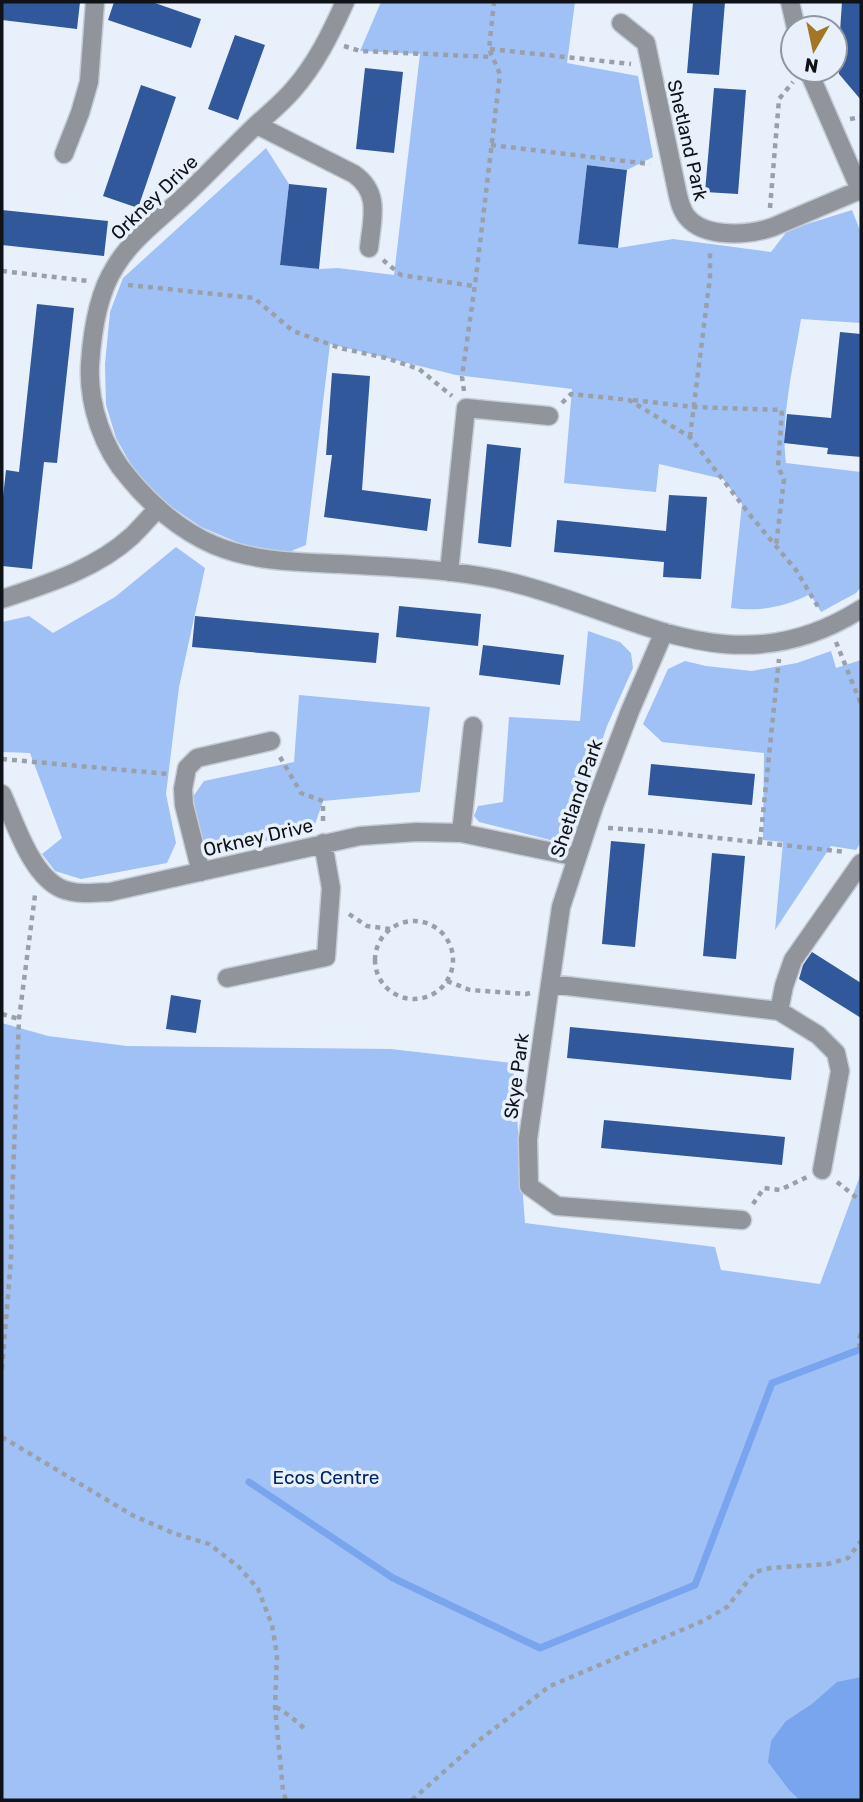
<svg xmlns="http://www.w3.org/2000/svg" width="863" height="1802" viewBox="0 0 863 1802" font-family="Rubik,sans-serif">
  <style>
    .green { fill: #a0c1f5 }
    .water { fill: #78a5ed }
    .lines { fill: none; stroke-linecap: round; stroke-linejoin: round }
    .stream { stroke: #78a5ed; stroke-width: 7 }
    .building { fill: #30589a }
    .minor-casing { stroke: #c5ccd7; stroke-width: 21 }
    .path { stroke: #9aa0a9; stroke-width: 4.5; stroke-dasharray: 5 5; stroke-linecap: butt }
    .minor { stroke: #91959b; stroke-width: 18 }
    .labels { text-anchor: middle; stroke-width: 7; stroke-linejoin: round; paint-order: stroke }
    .street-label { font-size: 19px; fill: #0f1217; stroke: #e8f0fc }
    .park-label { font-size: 19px; fill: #002765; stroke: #e8f0fc }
  </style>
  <rect width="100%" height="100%" fill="#e8f0fc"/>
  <!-- green -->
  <path class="green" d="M 381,2 L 575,2 L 567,63 L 638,76 L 653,157 L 627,170 L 587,165 L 578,244 L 618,248 L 673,239 L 771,252 L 788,230 L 852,210 L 861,233 L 861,323 L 801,319 C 794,364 780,418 786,463 L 861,472 L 861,587 L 856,593 L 821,612 L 810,594 C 785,607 759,612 731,608 L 742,504 L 723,479 L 659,464 L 656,492 L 564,483 L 572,389 L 456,375 L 330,344 L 306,545 L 284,554 L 239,543 L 201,527 L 163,501 L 134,470 L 116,438 L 106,405 L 105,364 L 110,312 L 123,278 L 266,148 L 289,184 L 280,265 L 319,269 L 338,268 L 394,275 L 420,54 L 360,51 Z
    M 176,547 L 205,568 L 179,687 L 166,794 L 176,843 L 167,863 L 81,879 L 55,871 L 42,854 L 62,838 L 30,753 L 2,752 L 2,622 L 29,616 L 53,633 L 115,597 Z
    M 588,631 L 620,642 L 631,653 L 633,668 L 607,726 L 570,833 L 554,841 L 479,822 L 474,816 L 478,806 L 503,802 L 509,717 L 580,721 Z
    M 831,651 L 836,668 L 861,660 L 861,842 L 856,850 L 831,846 L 775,930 L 783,842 L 763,840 L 764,753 L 662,742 L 643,724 L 668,669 L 685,661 L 706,666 L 752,671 L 797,663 Z
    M 299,695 L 430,707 L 420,792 L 323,801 L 313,830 L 214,853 L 203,846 L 192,798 L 204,781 L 294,762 Z
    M 2,1023 L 48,1036 L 127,1046 L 391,1049 L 513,1063 L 525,1223 L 715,1247 L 721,1270 L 820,1284 L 861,1173 L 861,1800 L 2,1800 Z"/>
  <!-- water -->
  <path class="water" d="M 861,1677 L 861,1800 L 800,1800 L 790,1791 L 768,1762 L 771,1741 L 786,1721 L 812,1704 L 837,1682 Z"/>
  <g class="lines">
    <!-- stream -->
    <path class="stream" d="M 249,1482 L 393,1578 L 540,1648 L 695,1585 L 772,1383 L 861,1349"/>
  </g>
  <!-- building -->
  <path class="building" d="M 2,2 L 80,2 L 77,29 L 2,20 Z
    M 114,2 L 152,2 L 201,19 L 191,48 L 108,20 Z
    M 693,2 L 725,2 L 719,75 L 687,73 Z
    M 842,2 L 861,2 L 861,100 L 839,74 L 838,61 Z
    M 235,35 L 265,45 L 238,120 L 208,109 Z
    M 365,68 L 403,72 L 394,153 L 356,149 Z
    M 141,85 L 176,97 L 138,208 L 103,196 Z
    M 714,88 L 746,90 L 738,194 L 705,192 Z
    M 587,165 L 627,170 L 618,248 L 578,244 Z
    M 289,184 L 327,188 L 319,269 L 280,265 Z
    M 2,210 L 108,221 L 104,256 L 2,245 Z
    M 37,304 L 74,308 L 57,463 L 44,462 L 32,569 L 2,566 L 2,506 L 6,470 L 19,472 Z
    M 840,332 L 861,334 L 861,457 L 827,454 L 828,448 L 784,443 L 787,414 L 831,418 Z
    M 332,373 L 370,376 L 362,490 L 431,499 L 427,531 L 324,517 L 332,455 L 326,455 Z
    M 487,444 L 521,448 L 511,547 L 478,543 Z
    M 669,495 L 707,497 L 701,579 L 663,577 L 664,562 L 554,552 L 557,520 L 666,531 Z
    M 399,606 L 481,614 L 478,646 L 396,637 Z
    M 195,616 L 379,633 L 376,663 L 192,647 Z
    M 483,645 L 564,655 L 560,685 L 479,675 Z
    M 651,764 L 755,774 L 752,805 L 648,795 Z
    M 611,841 L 645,844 L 635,947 L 602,944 Z
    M 712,853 L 745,856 L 736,959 L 703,956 Z
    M 812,952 L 861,983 L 861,1018 L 799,979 L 803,965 Z
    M 171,995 L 201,1000 L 196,1033 L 166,1029 Z
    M 570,1027 L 794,1048 L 791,1080 L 567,1058 Z
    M 604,1120 L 785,1137 L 782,1165 L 601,1148 Z"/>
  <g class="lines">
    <defs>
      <path id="minor" d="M 345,2 C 331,33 316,64 293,90 C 281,104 267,115 254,127 C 229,151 206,176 181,199 C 158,220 131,240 115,267 C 97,295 92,333 90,365 C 88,404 103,449 129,478 C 151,505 181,531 214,545 C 254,562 298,562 341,564 C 393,567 445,569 497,579 C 627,607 729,693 861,609
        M 790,2 L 796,28
        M 621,23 L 646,43 L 677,191 C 679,200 681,210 687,217 C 705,239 750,235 773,227 L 860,190
        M 808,70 L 861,192
        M 257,125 L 354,174 C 381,193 372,219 369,248
        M 64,154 L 80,113 L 89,82 L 95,2
        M 449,572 L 466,408 L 549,416
        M 2,599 C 47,584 96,569 132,536 C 141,527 150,517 158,508
        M 664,632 L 630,711 L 594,806 L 561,907 L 528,1139 L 529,1186 L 557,1206 L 742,1220
        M 2,794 C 15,822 31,876 62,889 C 77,895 94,893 110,892 L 360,836 L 417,832 L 461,833 L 577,857
        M 461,833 L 473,726
        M 201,872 L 184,805 L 183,789 L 187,768 L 197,758 L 271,741
        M 227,978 L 326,957 L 331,888 L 323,843
        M 550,984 L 779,1011 L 818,1035 L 836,1053 L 840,1071 L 822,1170
        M 779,1011 L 784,986 L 793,960 L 861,863"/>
    </defs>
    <!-- minor casing -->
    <use href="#minor" class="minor-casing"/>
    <!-- path -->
    <path class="path" d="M 344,46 L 360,51 L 492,57
      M 490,49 L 631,64
      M 850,119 L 861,117
      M 491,145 L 650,164
      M 770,208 L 779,99 L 793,82
      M 383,260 L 401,275 L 474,286
      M 2,271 L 88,281
      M 128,285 L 254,298 L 293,331 L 340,348 L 386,358 L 419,369 L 452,396
      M 464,391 L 462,377 L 476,277 L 500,74 L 489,49 L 494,2
      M 633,400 L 694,407 L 782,410 L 778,467 L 784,479 L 776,546
      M 562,403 L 571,394 L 629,400 L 690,437 L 750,515 L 796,570 L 820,610
      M 690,437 L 710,277 L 710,249
      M 836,642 L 861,704
      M 280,757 L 301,793 L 323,801 L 323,826
      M 2,759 L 168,774
      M 608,828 L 654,831 L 846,852
      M 760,842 L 779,659
      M 349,914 L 367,926 L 390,929
      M375 960a39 39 0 1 1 78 0a39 39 0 1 1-78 0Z
      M 447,981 L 470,990 L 526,994 L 530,993
      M 2,1014 L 19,1019
      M 837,1182 L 861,1201
      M 753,1204 L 764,1188 L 780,1190 L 807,1177
      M 861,1334 L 858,1341 L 861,1349
      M 2,1369 L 11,1259 L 12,1202 L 19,1019 L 35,895
      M 2,1437 L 132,1515 L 173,1533 L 209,1544 L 239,1567 L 258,1589 L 272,1625 L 277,1655 L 275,1707 L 283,1791 L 286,1800
      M 276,1707 L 290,1716 L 305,1729
      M 412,1800 L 482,1738 L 550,1686 L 703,1621 L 727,1607 L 755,1572 L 770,1568 L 828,1564 L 848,1558 L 861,1541"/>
    <!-- minor -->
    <use href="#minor" class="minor"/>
  </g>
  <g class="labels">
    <!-- street labels -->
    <g class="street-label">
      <text transform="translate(688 140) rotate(77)" y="7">Shetland Park</text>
      <text transform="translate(154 197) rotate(-44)" y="7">Orkney Drive</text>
      <text transform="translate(576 798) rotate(-71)" y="7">Shetland Park</text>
      <text transform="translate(258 837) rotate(-13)" y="7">Orkney Drive</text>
      <text transform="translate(516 1076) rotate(-82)" y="7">Skye Park</text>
    </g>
    <!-- park labels -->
    <g class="park-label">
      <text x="326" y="1484">Ecos Centre</text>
    </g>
  </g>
  <!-- border -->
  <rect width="863" height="1802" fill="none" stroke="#0f1217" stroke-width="7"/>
  <!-- north arrow -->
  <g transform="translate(814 49) rotate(189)"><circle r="33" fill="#e8f0fc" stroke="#9197a0" stroke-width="2"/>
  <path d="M0-5L12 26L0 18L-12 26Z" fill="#a17726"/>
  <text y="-10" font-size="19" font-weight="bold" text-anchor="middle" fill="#0f1217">N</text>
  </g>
</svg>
